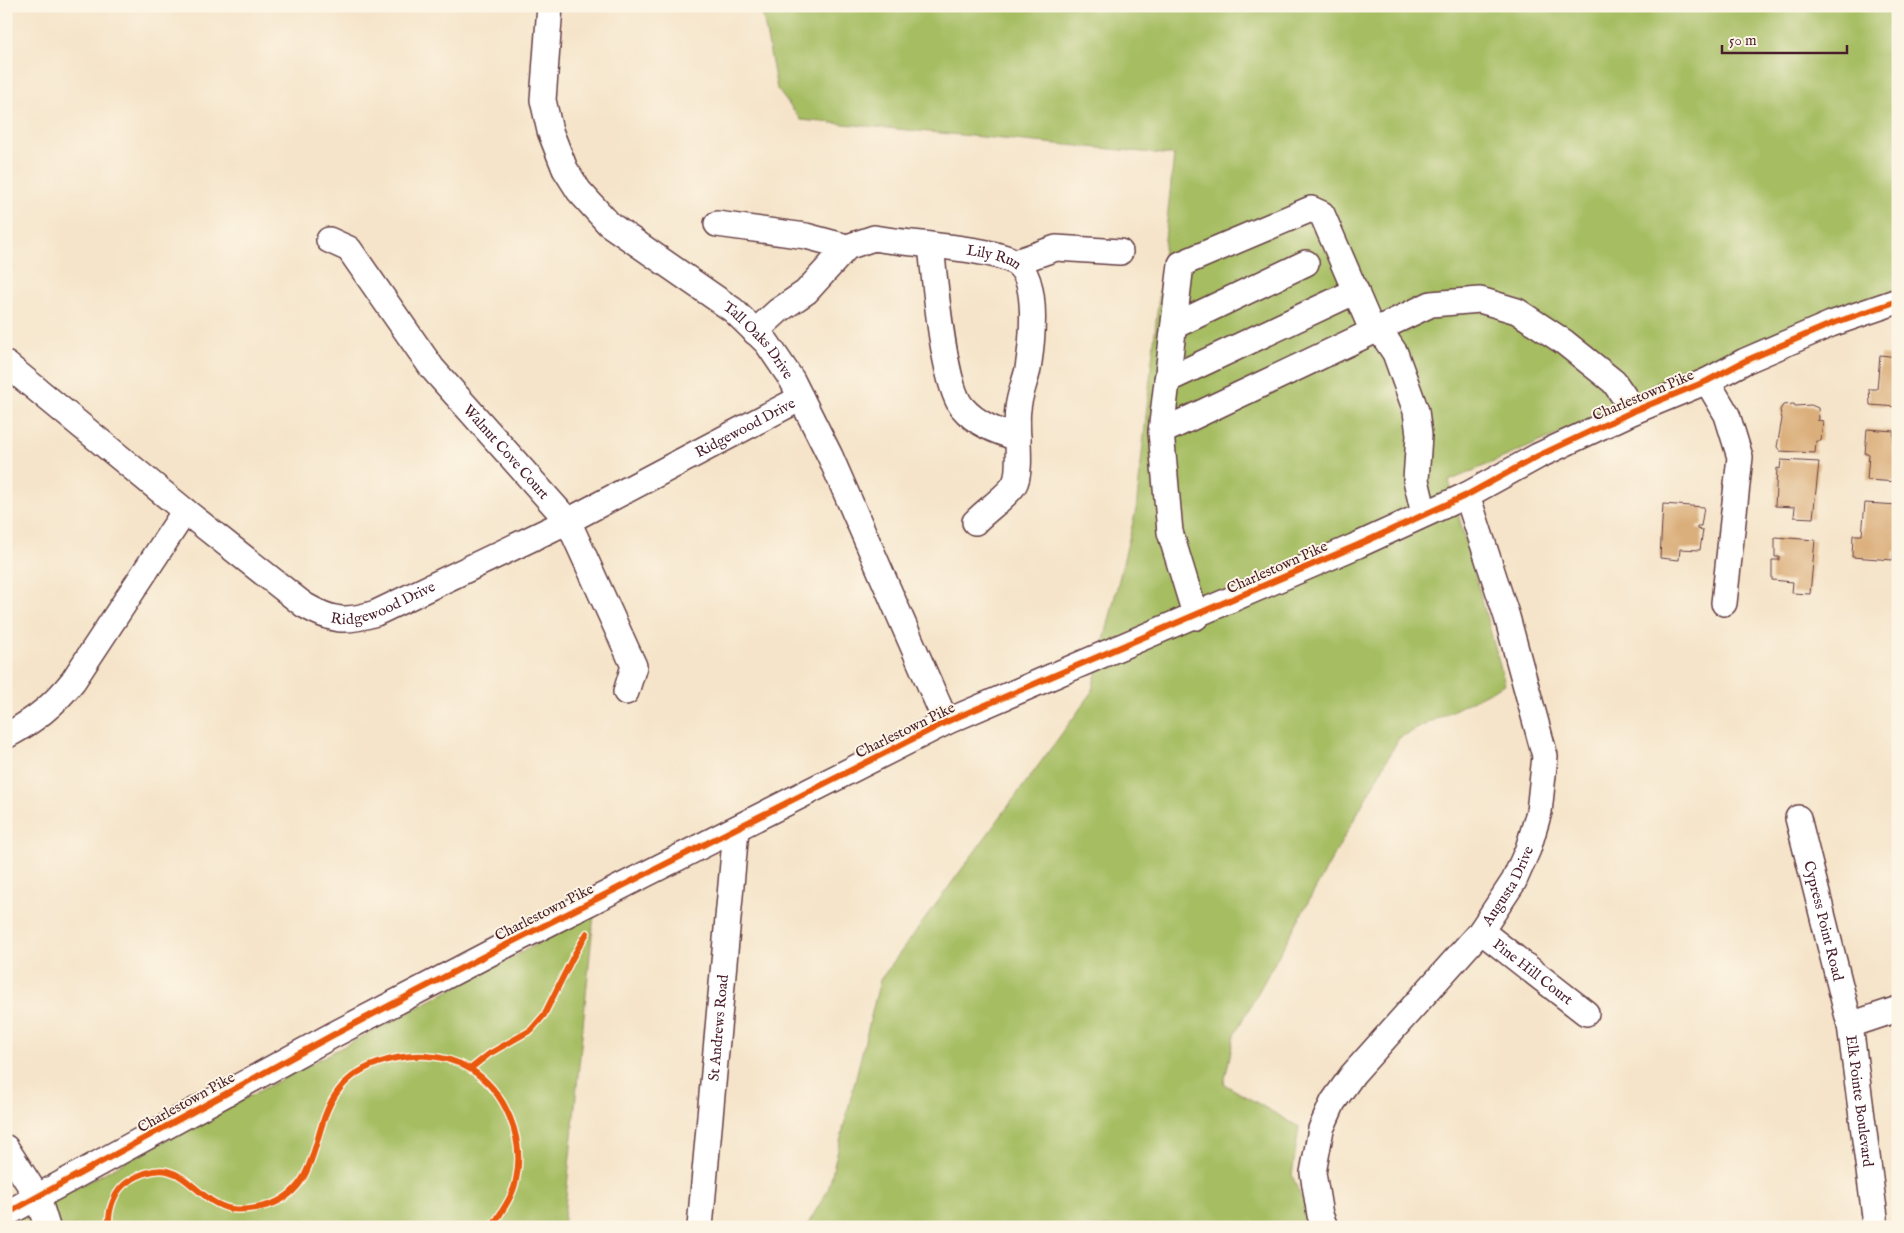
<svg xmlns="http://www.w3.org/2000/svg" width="1904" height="1233" viewBox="0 0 1904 1233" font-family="'IM FELL English',serif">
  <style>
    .green { fill: #a6bd62; stroke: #786e46 }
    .building { fill: #dbaf7c }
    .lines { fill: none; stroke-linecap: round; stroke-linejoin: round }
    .minor-casing { stroke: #643d43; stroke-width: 28 }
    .minor { stroke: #fff; stroke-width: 25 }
    .cycleway-casing { stroke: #fcf5e5; stroke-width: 9 }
    .cycleway { stroke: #e8590c; stroke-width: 6 }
    .labels { text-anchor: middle; stroke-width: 4; stroke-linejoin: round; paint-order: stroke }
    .street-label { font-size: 15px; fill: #4a1f2b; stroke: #fcf5e5 }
  </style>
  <rect width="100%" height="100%" fill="#fcf5e5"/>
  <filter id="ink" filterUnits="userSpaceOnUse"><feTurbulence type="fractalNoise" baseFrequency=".02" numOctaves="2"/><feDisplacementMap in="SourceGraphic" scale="10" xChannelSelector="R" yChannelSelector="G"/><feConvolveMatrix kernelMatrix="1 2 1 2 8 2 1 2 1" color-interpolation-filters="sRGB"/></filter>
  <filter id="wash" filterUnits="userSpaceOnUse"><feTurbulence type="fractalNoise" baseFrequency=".0096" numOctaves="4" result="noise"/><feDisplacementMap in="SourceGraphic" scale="20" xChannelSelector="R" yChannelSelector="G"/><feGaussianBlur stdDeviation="1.12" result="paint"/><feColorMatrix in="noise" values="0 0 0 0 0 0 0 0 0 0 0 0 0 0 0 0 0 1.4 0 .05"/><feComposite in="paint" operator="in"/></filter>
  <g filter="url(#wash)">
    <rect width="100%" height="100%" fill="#f5e4c9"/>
    <!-- green -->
    <path class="green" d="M 761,6 L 1898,6 L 1898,288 L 1449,481 L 1505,684 L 1399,738 L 1234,1036 L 1224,1084 L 1299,1127 L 1292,1175 L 1313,1227 L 806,1227 L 828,1190 L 880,980 L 1091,694 L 1136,510 L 1174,155 L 801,120 L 777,89 Z
      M 594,914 L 563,1227 L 6,1227 L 6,1225 Z"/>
    <g id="blocks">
      <!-- building -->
      <path class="building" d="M 1880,355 L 1898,357 L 1898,407 L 1870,405 L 1869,389 L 1877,389 Z
        M 1794,404 L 1795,406 L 1811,405 L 1818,408 L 1819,419 L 1817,420 L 1823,421 L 1821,441 L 1816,441 L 1815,453 L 1780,451 L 1777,447 L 1782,419 L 1780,410 L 1783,405 Z
        M 1867,429 L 1894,431 L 1893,443 L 1898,444 L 1898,482 L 1867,480 L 1869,454 L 1865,454 Z
        M 1781,460 L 1819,462 L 1813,518 L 1794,517 L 1795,507 L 1775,506 L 1777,468 L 1780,469 Z
        M 1865,503 L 1898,505 L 1898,551 L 1894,551 L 1893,560 L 1852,557 L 1853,535 L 1862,535 Z
        M 1663,504 L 1704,507 L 1701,526 L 1697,526 L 1697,529 L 1703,530 L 1700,550 L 1680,549 L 1679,560 L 1660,558 Z
        M 1775,537 L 1815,540 L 1810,594 L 1792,593 L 1793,582 L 1772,580 L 1772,560 L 1779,560 L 1779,557 L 1775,557 Z"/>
    </g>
  </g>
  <g filter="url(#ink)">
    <use href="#blocks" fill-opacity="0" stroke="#643d43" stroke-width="1"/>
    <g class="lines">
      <defs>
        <g id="minor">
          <path id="s1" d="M 550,6 L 543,100 L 550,131 L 565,169 L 579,191 L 609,224 L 733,310 L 767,343 L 792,380 L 830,456 L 946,722"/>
          <path d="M 717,224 L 806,236 L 847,247"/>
          <path id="s2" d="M 329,240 L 349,249 L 432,368 L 568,521 L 634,666 L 626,692"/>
          <path d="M 931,246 C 935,280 943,384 962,407 C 976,424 998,432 1018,438"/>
          <path d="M 1016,262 L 1056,248 L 1120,252"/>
          <path d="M 1174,326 L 1306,263"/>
          <path d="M 1379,329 L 1395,353 L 1416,411 L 1419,435 L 1416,480 L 1424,514"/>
          <path id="s3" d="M 755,332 L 778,311 L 806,292 L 847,247 L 874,238 C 905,244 996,248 1016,263 C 1040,280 1032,343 1028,369 C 1025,382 1019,396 1018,409 C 1015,426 1023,471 1014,485 C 1006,497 985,511 975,522"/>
          <path id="s4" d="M 6,364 L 185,511 L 304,605 C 332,621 345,623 376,613 L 568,521 L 801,398"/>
          <path d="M 1167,380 L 1356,291"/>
          <path d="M 1707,381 L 1727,415 L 1740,457 L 1724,603"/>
          <path d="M 1161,432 L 1431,304 L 1480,300 L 1517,311 L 1564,342 L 1614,382 L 1634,411"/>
          <path d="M 1196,617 L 1170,532 L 1161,432 L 1181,264 L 1311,209 L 1322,214 L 1373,332"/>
          <path d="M 6,736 C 34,721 54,705 73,681 L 185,511"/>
          <path id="s5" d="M 1798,818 L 1850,1025 L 1875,1217 L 1874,1227"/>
          <path id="s6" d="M 1481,931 L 1586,1013"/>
          <path d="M 1850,1025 L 1898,1009"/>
          <path d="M 6,1148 L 38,1198 L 47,1227"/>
          <path d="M 6,1214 L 333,1035 L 498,949 L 946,722 L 1358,545 L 1467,495 L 1538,456 L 1634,411 L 1707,381 L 1745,361 L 1831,324 L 1898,301"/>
          <path id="s7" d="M 700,1227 L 736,830"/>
          <path id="s8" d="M 1325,1227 L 1320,1215 L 1313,1173 L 1321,1129 L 1333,1102 L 1353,1074 L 1481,931 L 1514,881 L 1528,849 L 1539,812 L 1545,756 L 1507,617 L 1467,495"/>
        </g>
      </defs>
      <!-- minor casing -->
      <use href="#minor" class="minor-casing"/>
      <!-- minor -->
      <use href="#minor" class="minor"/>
      <defs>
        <path id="cycleway" d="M 470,1069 L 489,1054 L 531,1030 L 544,1015 L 573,957 L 587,933
          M 6,1214 L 333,1035 L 498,949 L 946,722 L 1358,545 L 1467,495 L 1538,456 L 1634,411 L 1707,381 L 1745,361 L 1831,324 L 1898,301
          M 109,1227 C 108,1210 114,1190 129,1181 C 183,1148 190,1201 232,1209 C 244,1211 258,1208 269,1205 C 338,1182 296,1091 378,1063 C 407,1053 443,1052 470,1069 C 506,1091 525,1139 516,1180 C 513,1197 501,1212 492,1227"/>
      </defs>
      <!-- cycleway casing -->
      <use href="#cycleway" class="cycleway-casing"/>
      <!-- cycleway -->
      <use href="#cycleway" class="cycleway"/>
    </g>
  </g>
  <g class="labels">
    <!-- street labels -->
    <g class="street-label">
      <text dy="5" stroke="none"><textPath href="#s3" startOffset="276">Lily Run</textPath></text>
      <text dy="5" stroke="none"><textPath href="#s1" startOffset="428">Tall Oaks Drive</textPath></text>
      <text transform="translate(1643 395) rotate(-23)" y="5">Charlestown Pike</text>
      <text dy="5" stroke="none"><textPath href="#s4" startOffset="872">Ridgewood Drive</textPath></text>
      <text dy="5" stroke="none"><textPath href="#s2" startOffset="279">Walnut Cove Court</textPath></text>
      <text transform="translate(1277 567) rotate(-24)" y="5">Charlestown Pike</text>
      <text dy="5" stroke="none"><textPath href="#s4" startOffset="468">Ridgewood Drive</textPath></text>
      <text transform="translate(905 730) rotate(-26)" y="5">Charlestown Pike</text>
      <text dy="5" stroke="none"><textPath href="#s8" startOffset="409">Augusta Drive</textPath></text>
      <text transform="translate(544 912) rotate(-27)" y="5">Charlestown Pike</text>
      <text dy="5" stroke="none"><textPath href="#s5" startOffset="106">Cypress Point Road</textPath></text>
      <text dy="5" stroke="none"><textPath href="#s6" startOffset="66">Pine Hill Court</textPath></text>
      <text dy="5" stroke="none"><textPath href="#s7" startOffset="200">St Andrews Road</textPath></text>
      <text dy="5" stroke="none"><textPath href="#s5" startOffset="290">Elk Pointe Boulevard</textPath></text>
      <text transform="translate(186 1102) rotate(-29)" y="5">Charlestown Pike</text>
    </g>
  </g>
  <!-- margin -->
  <rect width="1904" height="1233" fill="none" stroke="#fcf5e5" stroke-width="25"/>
  <!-- scale -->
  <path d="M1722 45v8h125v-8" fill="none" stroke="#4a1f2b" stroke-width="2.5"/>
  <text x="1729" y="45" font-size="15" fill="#4a1f2b" stroke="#fcf5e5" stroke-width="4" paint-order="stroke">50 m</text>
</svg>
